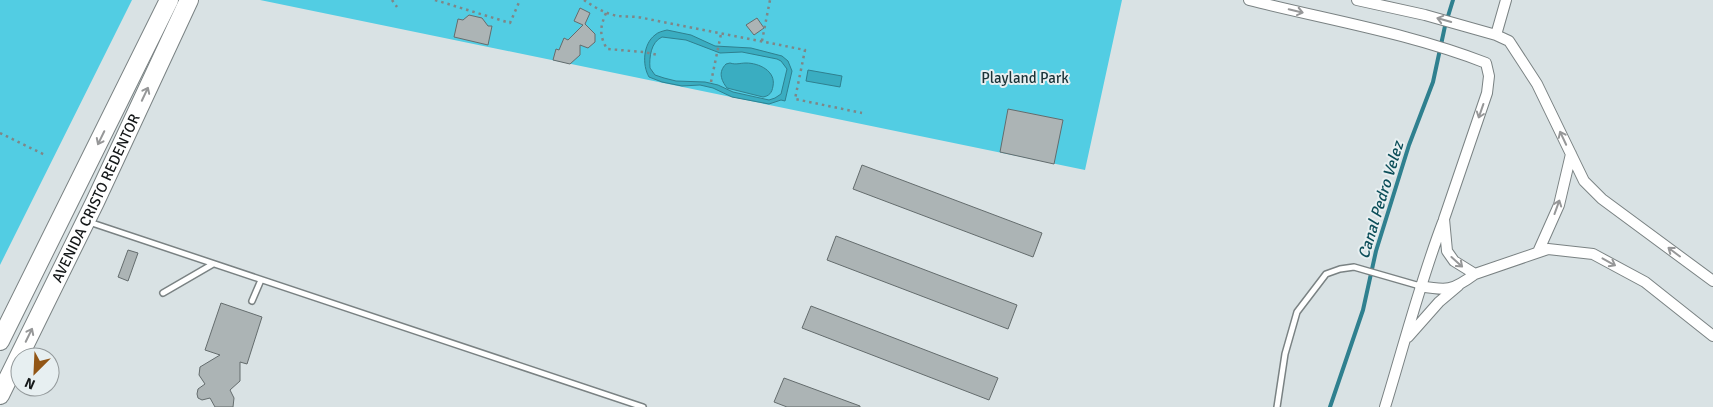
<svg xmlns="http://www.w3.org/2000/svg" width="1713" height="407" viewBox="0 0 1713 407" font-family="Signika,sans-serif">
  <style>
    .green { fill: #52cde3 }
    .water { fill: #3aadc1; stroke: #2f808f; fill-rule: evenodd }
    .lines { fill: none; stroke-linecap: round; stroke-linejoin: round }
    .stream { stroke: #2f808f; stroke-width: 4 }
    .building { fill: #acb4b5; stroke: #646c6d }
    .service-casing { stroke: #7a8283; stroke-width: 8 }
    .minor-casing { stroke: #7a8283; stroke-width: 12 }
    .trunk-casing { stroke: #7a8283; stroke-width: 20 }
    .path { stroke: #7f8687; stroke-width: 2.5; stroke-dasharray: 2.5 4; stroke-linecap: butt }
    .service { stroke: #fff; stroke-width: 5 }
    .minor { stroke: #fff; stroke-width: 10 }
    .trunk { stroke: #fff; stroke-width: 18 }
    .oneway { stroke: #969798 }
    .labels { text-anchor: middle; stroke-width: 4; stroke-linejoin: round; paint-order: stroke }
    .park-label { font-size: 15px; fill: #1b3338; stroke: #e7eff1 }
    .street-label { font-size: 15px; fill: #151819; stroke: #e7eff1 }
    .water-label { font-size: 16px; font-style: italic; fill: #0c4e59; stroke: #e7eff1 }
  </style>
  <rect width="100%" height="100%" fill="#d9e2e4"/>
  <!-- green -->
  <path class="green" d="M 0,0 L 132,0 L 0,265 Z
    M 260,0 L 1122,0 L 1085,170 Z"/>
  <!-- water -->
  <path class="water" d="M 667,30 L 691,35 L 715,46 L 751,48 L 782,56 L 788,61 L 792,71 L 785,101 L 781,100 L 769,104 L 732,97 L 713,88 L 700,85 L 682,86 L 662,82 L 649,77 C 642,65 643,44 655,35 C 658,32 663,31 667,30 ZM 662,37 L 686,40 L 720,53 L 742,52 L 777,59 L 781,61 L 787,69 L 781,94 L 775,98 L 769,100 L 733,92 L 718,85 L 705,82 L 676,81 L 664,78 L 655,75 L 650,68 C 649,57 651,42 662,37 Z
    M 730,63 C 736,65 740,63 746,63 C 759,63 776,71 773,86 C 772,93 769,96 763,97 L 727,88 C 721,80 718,72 726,64 Z
    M 808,70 L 842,76 L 840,87 L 806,81 Z"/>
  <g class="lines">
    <!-- stream -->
    <path class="stream" d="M 1330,407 L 1363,310 L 1376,251 L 1409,145 L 1433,82 L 1445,26 L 1453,0"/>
  </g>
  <!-- building -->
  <path class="building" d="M 580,8 L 590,13 L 585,24 L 595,34 L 595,42 L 588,48 L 580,45 L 580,55 L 570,64 L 553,60 L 556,49 L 559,50 L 564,38 L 568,40 L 583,25 L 574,21 Z
    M 469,15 L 482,18 L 488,26 L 492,26 L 488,45 L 454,37 L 458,19 L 463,20 Z
    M 757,18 L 764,28 L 754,35 L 746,25 Z
    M 1008,109 L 1063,120 L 1054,164 L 1000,152 Z
    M 862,165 L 1042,233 L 1033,257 L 853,189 Z
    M 836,236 L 1017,305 L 1008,329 L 827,260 Z
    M 128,250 L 138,253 L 128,281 L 118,277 Z
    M 221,303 L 262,317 L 247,364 L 240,362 L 240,381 L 230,390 L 234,398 L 233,407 L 215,407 L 210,398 L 202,400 L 198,398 L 197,394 L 198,389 L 205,384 L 199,375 L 200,367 L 220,355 L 205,350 Z
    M 811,306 L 998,378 L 989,400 L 802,328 Z
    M 784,378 L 860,406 L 860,407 L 787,407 L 774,402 Z"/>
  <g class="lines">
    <defs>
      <path id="service" d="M 89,222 L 643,407
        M 163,293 L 213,264
        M 252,301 L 261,280
        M 1277,407 L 1285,354 L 1297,312 L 1326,274 L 1340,269 L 1354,267 L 1420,286"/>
      <path id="minor" d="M 1249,0 C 1328,20 1409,33 1486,63 L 1489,76 L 1487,93 L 1444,219 L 1447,251 L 1454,261 L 1475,274 L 1548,249 L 1593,254 L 1645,282 L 1713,336
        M 1357,0 L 1425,15 L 1496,35 L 1509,41 L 1537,84 L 1584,181 L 1602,199 L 1713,281
        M 1496,35 L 1506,0
        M 1538,252 L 1559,205 L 1571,154
        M 1420,286 C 1447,291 1452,291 1475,274
        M 1408,337 L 1439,302 L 1458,286
        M 1385,407 C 1404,345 1420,282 1443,222"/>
      <g id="trunk">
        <path d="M 0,341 L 169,0"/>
        <path id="s1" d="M 0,395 L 95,202 L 189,0"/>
      </g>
    </defs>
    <!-- service casing -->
    <use href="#service" class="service-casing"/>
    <!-- minor casing -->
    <use href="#minor" class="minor-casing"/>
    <!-- trunk casing -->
    <use href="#trunk" class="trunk-casing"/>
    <!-- path -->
    <path class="path" d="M 392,0 L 397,7
      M 435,0 L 510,23 L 520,0
      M 584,0 C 594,7 606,14 618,16 C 626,17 635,16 643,18 L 805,50 L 795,99 L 862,113
      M 606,13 C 600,27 599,35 607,49 L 644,52 L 658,55
      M 762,41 L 770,0
      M 711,82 L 721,34
      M 0,133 L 45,155"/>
    <!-- service -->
    <use href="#service" class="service"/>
    <!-- minor -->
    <use href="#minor" class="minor"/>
    <!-- trunk -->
    <use href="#trunk" class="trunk"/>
  </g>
  <!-- one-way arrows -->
  <defs><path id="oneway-shaft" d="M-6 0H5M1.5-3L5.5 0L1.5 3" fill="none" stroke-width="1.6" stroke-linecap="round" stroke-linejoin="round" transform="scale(1.25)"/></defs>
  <g class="oneway">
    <use href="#oneway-shaft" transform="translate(1296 11) rotate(13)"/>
    <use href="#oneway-shaft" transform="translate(1444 20) rotate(-164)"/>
    <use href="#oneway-shaft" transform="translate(145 94) rotate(-65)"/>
    <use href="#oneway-shaft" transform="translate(1481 111) rotate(109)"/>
    <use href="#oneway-shaft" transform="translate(101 138) rotate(116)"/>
    <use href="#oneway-shaft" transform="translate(1563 138) rotate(-115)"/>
    <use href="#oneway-shaft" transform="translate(1557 207) rotate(-70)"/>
    <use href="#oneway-shaft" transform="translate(1674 252) rotate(-143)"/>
    <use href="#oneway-shaft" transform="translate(1457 262) rotate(42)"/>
    <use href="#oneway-shaft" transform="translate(1609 262) rotate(29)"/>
    <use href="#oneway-shaft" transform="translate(29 335) rotate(-64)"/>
  </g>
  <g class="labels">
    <!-- park labels -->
    <g class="park-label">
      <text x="1025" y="83">Playland Park</text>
    </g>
    <!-- street labels -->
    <g class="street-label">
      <text dy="5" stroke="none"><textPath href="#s1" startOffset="219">AVENIDA CRISTO REDENTOR</textPath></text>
    </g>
    <!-- water labels -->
    <g class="water-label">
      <text transform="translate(1380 200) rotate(-73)" y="6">Canal Pedro Velez</text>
    </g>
  </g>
  <!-- north arrow -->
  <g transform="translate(35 372) rotate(204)"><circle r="24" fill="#e7eff1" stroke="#93999b"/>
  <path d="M0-4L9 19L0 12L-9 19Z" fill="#925616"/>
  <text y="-8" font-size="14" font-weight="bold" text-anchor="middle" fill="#151819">N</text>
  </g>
</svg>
